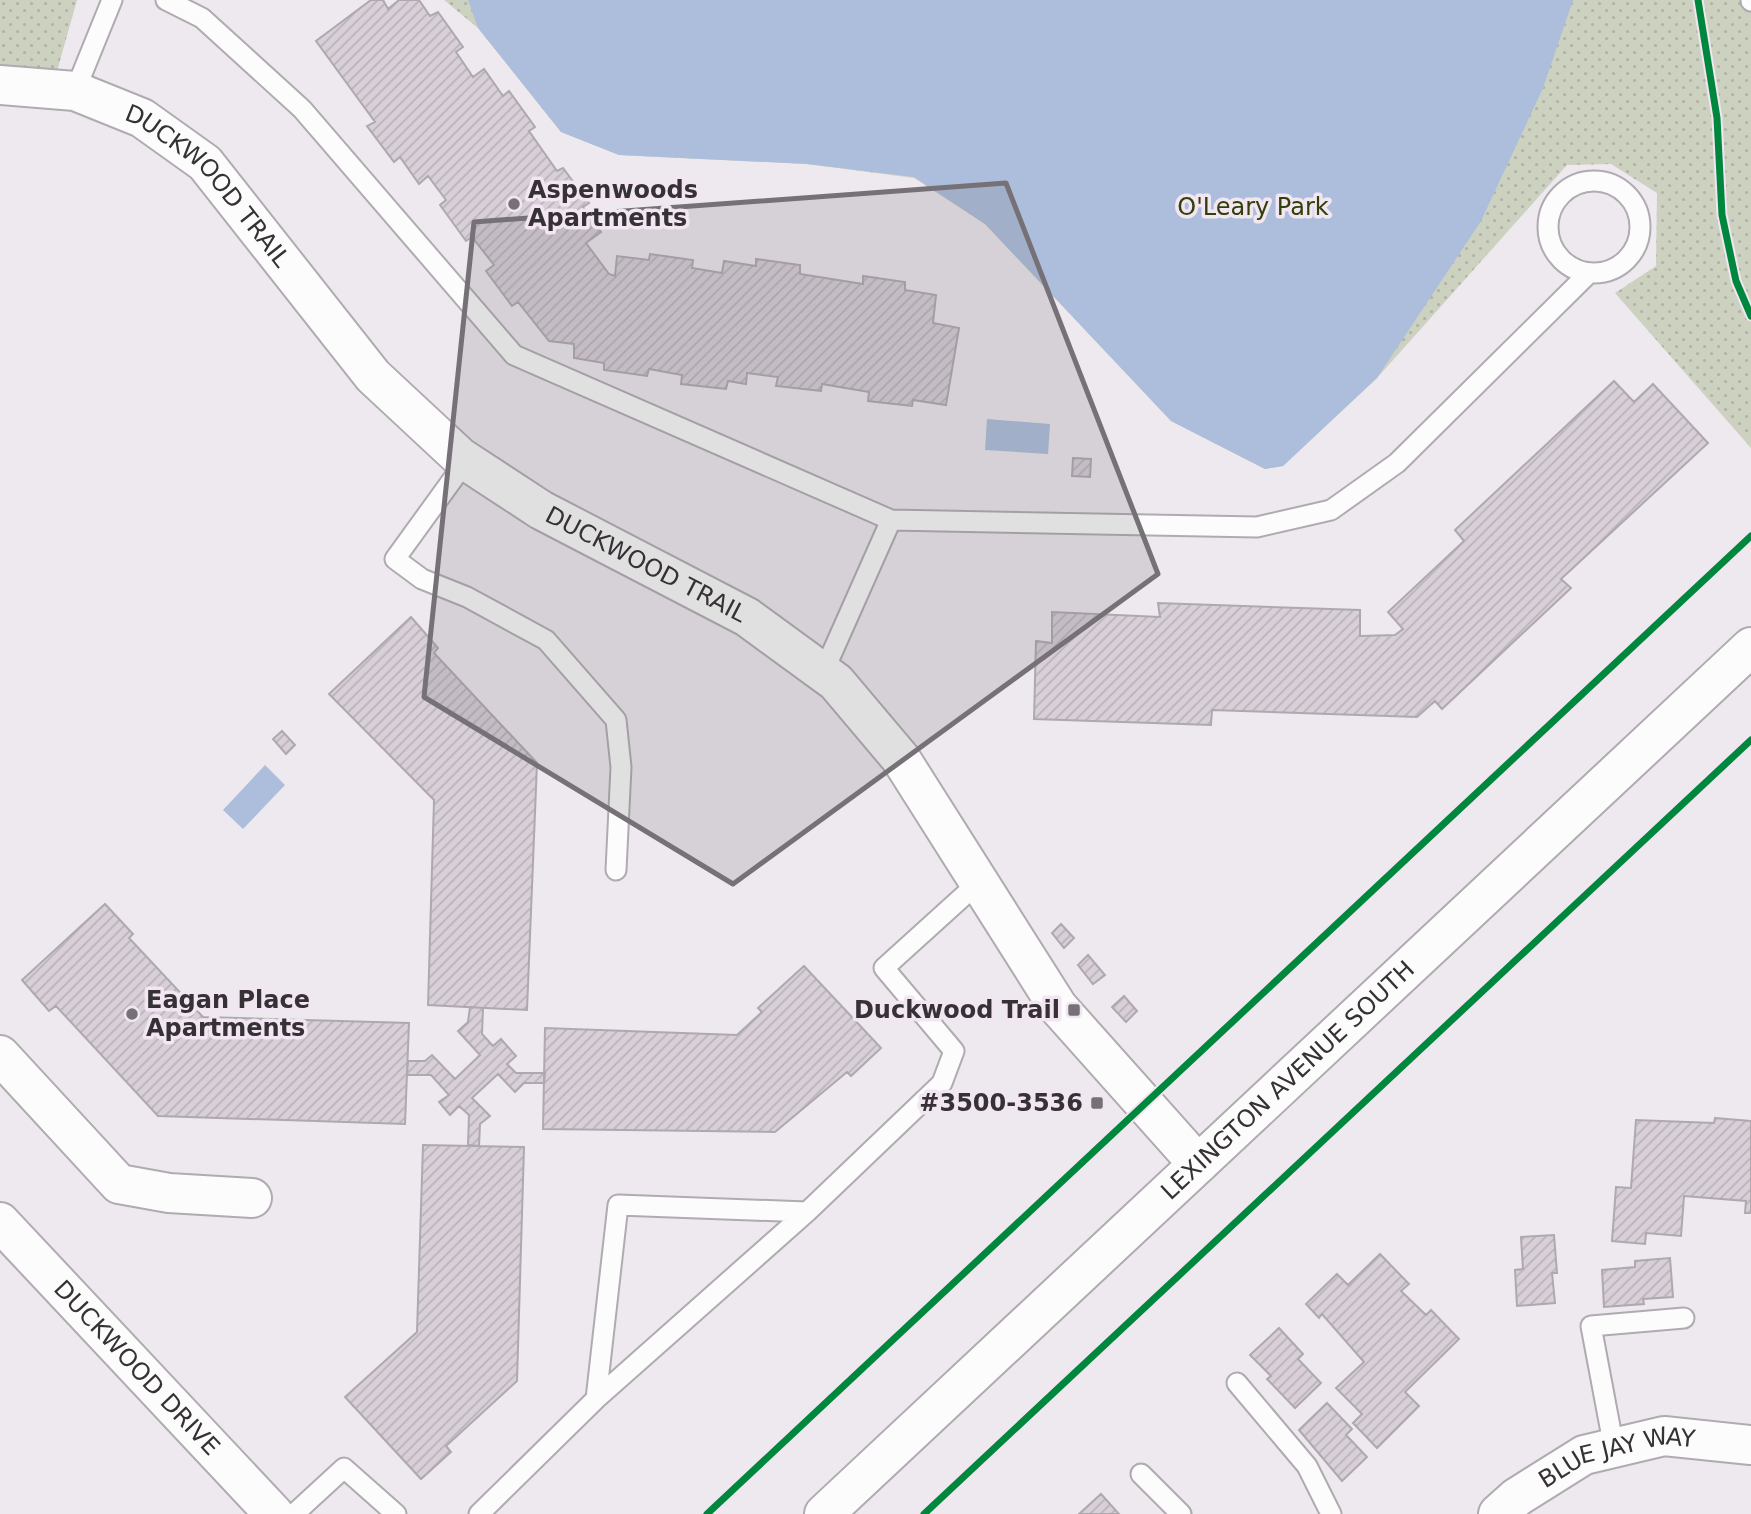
<svg xmlns="http://www.w3.org/2000/svg" width="1751" height="1514" viewBox="0 0 1751 1514" font-family="'DejaVu Sans',sans-serif">
  <style>
    .park { fill: url(#park-dots) }
    .water { fill: #acbedc }
    .building { fill: url(#building-hatch); stroke: #ada9ae; stroke-width: 2 }
    .lines { fill: none; stroke-linecap: round; stroke-linejoin: round }
    .lane-casing { stroke: #afabb0; stroke-width: 23 }
    .street-casing { stroke: #afabb0; stroke-width: 42 }
    .secondary-casing { stroke: #afabb0; stroke-width: 42 }
    .lane { stroke: #fcfcfc; stroke-width: 19 }
    .street { stroke: #fcfcfc; stroke-width: 38 }
    .secondary { stroke: #fcfcfc; stroke-width: 38 }
    .cycleway-casing { stroke: #f1e6f1; stroke-width: 11 }
    .cycleway { stroke: #00873e; stroke-width: 7 }
    .marked { fill: #767176; fill-opacity: 0.2; stroke: #767176; stroke-width: 5; stroke-linejoin: round }
    .poi-dot { fill: #767176; stroke: #f1e6f1; stroke-width: 2.5 }
    .labels { text-anchor: middle; stroke-width: 7; stroke-linejoin: round; paint-order: stroke }
    .street-label { font-size: 24px; fill: #353135; stroke: #f1e6f1 }
    .poi-label { font-size: 24px; font-weight: bold; fill: #353135; stroke: #f1e6f1; text-anchor: start }
    .park-label { font-size: 24px; fill: #313f09; stroke: #f1e6f1 }
  </style>
  <defs>
    <pattern id="park-dots" width="8" height="8" patternUnits="userSpaceOnUse" patternTransform="scale(1.75)"><rect width="8" height="8" fill="#ccd1c0"/><path d="M2 2h.1M6 6h.1" fill="none" stroke="#b0b4a6" stroke-width="1.8" stroke-linecap="round"/></pattern>
    <pattern id="building-hatch" width="6" height="6" patternUnits="userSpaceOnUse" patternTransform="scale(1.75)"><rect width="6" height="6" fill="#d8cfd8"/><path d="M-1 1l2-2M0 6l6-6M5 7l2-2" fill="none" stroke="#bab2ba"/></pattern>
  </defs>
  <rect width="100%" height="100%" fill="#eee9ee"/>
  <!-- park -->
  <path class="park" d="M 0,0 L 77,0 L 52,89 L 0,86 Z
    M 444,0 L 1751,0 L 1751,448 L 1615,293 L 1656,266 L 1657,193 L 1611,164 L 1567,165 L 1377,378 L 1283,466 L 1265,469 L 1171,421 L 985,224 L 914,178 L 807,164 L 619,155 L 561,132 L 478,28 Z"/>
  <!-- water -->
  <path class="water" d="M 468,0 L 1573,0 L 1543,88 L 1481,221 L 1377,378 L 1283,466 L 1265,469 L 1171,421 L 985,224 L 914,177 L 807,164 L 619,155 L 561,132 L 478,28 Z
    M 987,419 L 1050,424 L 1048,454 L 985,450 Z
    M 265,765 L 285,785 L 243,829 L 223,810 Z"/>
  <!-- building -->
  <path class="building" d="M 371,0 L 383,0 L 388,9 L 399,0 L 419,0 L 430,16 L 438,12 L 463,47 L 456,52 L 473,77 L 484,69 L 503,96 L 509,91 L 535,127 L 529,131 L 557,171 L 563,168 L 589,203 L 583,207 L 601,232 L 586,243 L 609,274 L 615,276 L 617,256 L 649,260 L 650,254 L 693,260 L 692,268 L 722,273 L 724,261 L 756,266 L 756,259 L 800,265 L 800,274 L 863,284 L 863,276 L 905,282 L 905,290 L 936,295 L 933,323 L 959,328 L 946,405 L 913,400 L 912,406 L 868,401 L 869,392 L 822,384 L 821,391 L 776,386 L 778,377 L 747,373 L 746,384 L 728,381 L 726,389 L 681,384 L 682,375 L 649,369 L 647,376 L 604,370 L 604,363 L 574,358 L 574,344 L 549,341 L 518,302 L 512,306 L 486,271 L 494,265 L 472,237 L 466,241 L 440,205 L 446,200 L 428,176 L 419,184 L 400,157 L 394,162 L 367,126 L 375,122 L 316,41 Z
    M 1614,381 L 1634,402 L 1653,384 L 1708,443 L 1561,579 L 1571,588 L 1442,709 L 1435,701 L 1417,717 L 1212,710 L 1211,725 L 1034,719 L 1036,641 L 1052,643 L 1052,612 L 1160,617 L 1158,603 L 1360,610 L 1360,636 L 1395,635 L 1403,629 L 1388,612 L 1464,541 L 1455,530 Z
    M 1073,458 L 1091,459 L 1090,477 L 1072,476 Z
    M 411,617 L 438,648 L 434,653 L 537,763 L 527,1010 L 428,1005 L 434,800 L 329,694 Z
    M 282,731 L 295,745 L 286,754 L 273,739 Z
    M 105,904 L 133,934 L 129,938 L 203,1017 L 409,1023 L 405,1124 L 158,1116 L 56,1006 L 49,1011 L 22,980 Z
    M 1061,924 L 1074,938 L 1064,948 L 1052,933 Z
    M 1088,955 L 1105,975 L 1093,984 L 1078,965 Z
    M 804,966 L 881,1048 L 851,1076 L 847,1072 L 775,1132 L 543,1129 L 545,1028 L 737,1035 L 762,1012 L 758,1008 Z
    M 1124,996 L 1137,1011 L 1126,1022 L 1112,1007 Z
    M 470,1007 L 483,1008 L 482,1034 L 493,1046 L 501,1039 L 516,1056 L 507,1064 L 516,1073 L 545,1073 L 544,1083 L 524,1083 L 515,1092 L 498,1074 L 472,1098 L 490,1116 L 480,1124 L 479,1146 L 468,1145 L 469,1115 L 459,1106 L 450,1115 L 439,1102 L 449,1095 L 431,1075 L 407,1075 L 408,1061 L 425,1061 L 432,1055 L 455,1079 L 480,1055 L 458,1031 L 468,1022 Z
    M 1715,1118 L 1751,1121 L 1751,1213 L 1745,1213 L 1746,1201 L 1684,1196 L 1681,1236 L 1646,1233 L 1645,1244 L 1612,1241 L 1616,1187 L 1631,1188 L 1636,1120 L 1714,1123 Z
    M 423,1145 L 524,1147 L 517,1381 L 446,1446 L 451,1452 L 421,1479 L 345,1397 L 417,1332 Z
    M 1554,1235 L 1557,1273 L 1552,1273 L 1555,1303 L 1517,1306 L 1515,1270 L 1523,1269 L 1521,1237 Z
    M 1380,1254 L 1409,1284 L 1401,1291 L 1426,1315 L 1431,1310 L 1459,1339 L 1405,1392 L 1419,1406 L 1377,1448 L 1353,1423 L 1362,1414 L 1336,1388 L 1364,1362 L 1322,1314 L 1319,1318 L 1306,1304 L 1337,1274 L 1348,1285 Z
    M 1670,1258 L 1673,1297 L 1643,1299 L 1644,1304 L 1604,1307 L 1602,1270 L 1635,1267 L 1635,1261 Z
    M 1279,1328 L 1303,1354 L 1298,1359 L 1321,1383 L 1295,1408 L 1267,1379 L 1271,1376 L 1250,1355 Z
    M 1327,1403 L 1352,1429 L 1346,1435 L 1367,1457 L 1342,1481 L 1299,1430 Z
    M 1101,1494 L 1119,1514 L 1079,1514 Z"/>
  <g class="lines">
    <defs>
      <path id="lane" d="M 166,0 L 202,18 L 302,109 L 514,355 L 891,520 L 823,673
        M 1751,0 L 1751,1
        M 75,91 L 112,0
        M1548 227a46 46 0 1 1 92 0a46 46 0 1 1-92 0Z
        M 466,461 L 395,559 L 422,579 L 467,597 L 546,640 L 616,720 L 621,767 L 616,870
        M 891,520 L 1257,527 L 1331,510 L 1397,463 L 1588,274
        M 1237,1383 L 1307,1466 L 1331,1514
        M 596,1399 L 807,1212
        M 1614,1448 L 1591,1326 L 1684,1318
        M 1141,1474 L 1181,1514
        M 294,1514 L 344,1468 L 396,1514
        M 479,1514 L 596,1399 L 618,1205 L 807,1212 L 942,1083 L 954,1051 L 884,968 L 979,882"/>
      <g id="street">
        <path id="s1" d="M 0,85 L 75,91 L 142,118 L 205,163 L 373,376 L 460,457 L 541,510 L 747,617 L 836,682 L 901,759 L 1058,1007 L 1198,1164"/>
        <path d="M 0,1055 L 119,1184 L 169,1193 L 252,1198"/>
        <path id="s2" d="M 1498,1514 L 1517,1497 L 1584,1455 L 1664,1436 L 1751,1445"/>
      </g>
      <g id="secondary">
        <path id="s3" d="M 0,1222 L 274,1514"/>
        <path id="s4" d="M 824,1514 L 1751,647"/>
      </g>
    </defs>
    <!-- lane casing -->
    <use href="#lane" class="lane-casing"/>
    <!-- street casing -->
    <use href="#street" class="street-casing"/>
    <!-- secondary casing -->
    <use href="#secondary" class="secondary-casing"/>
    <!-- lane -->
    <use href="#lane" class="lane"/>
    <!-- street -->
    <use href="#street" class="street"/>
    <!-- secondary -->
    <use href="#secondary" class="secondary"/>
    <defs>
      <path id="cycleway" d="M 1698,0 L 1717,118 L 1722,215 L 1736,281 L 1751,316
        M 707,1514 L 1751,536
        M 924,1514 L 1751,740"/>
    </defs>
    <!-- cycleway casing -->
    <use href="#cycleway" class="cycleway-casing"/>
    <!-- cycleway -->
    <use href="#cycleway" class="cycleway"/>
  </g>
  <!-- marked area -->
  <path class="marked" d="M 1006,183 L 1158,574 L 733,884 L 424,697 L 474,222 Z"/>
  <!-- markers -->
  <g class="poi-dot">
    <circle cx="514" cy="204" r="7"/>
    <rect x="1067" y="1003" width="14" height="14" rx="3.5"/>
    <circle cx="132" cy="1014" r="7"/>
    <rect x="1090" y="1096" width="14" height="14" rx="3.5"/>
  </g>
  <g class="labels">
    <!-- street labels -->
    <g class="street-label">
      <text dy="8" stroke="none"><textPath href="#s1" startOffset="242">DUCKWOOD TRAIL</textPath></text>
      <text dy="8" stroke="none"><textPath href="#s1" startOffset="830">DUCKWOOD TRAIL</textPath></text>
      <text dy="8" stroke="none"><textPath href="#s4" startOffset="635">LEXINGTON AVENUE SOUTH</textPath></text>
      <text dy="8" stroke="none"><textPath href="#s3" startOffset="200">DUCKWOOD DRIVE</textPath></text>
      <text dy="8" stroke="none"><textPath href="#s2" startOffset="136">BLUE JAY WAY</textPath></text>
    </g>
    <!-- poi labels -->
    <g class="poi-label">
      <text x="528" y="198">Aspenwoods<tspan x="528" dy="28">Apartments</tspan></text>
      <text x="146" y="1008">Eagan Place<tspan x="146" dy="28">Apartments</tspan></text>
      <text x="1060" y="1018" text-anchor="end">Duckwood Trail</text>
      <text x="1083" y="1111" text-anchor="end">#3500-3536</text>
    </g>
    <!-- park labels -->
    <g class="park-label">
      <text x="1253" y="215">O'Leary Park</text>
    </g>
  </g>
</svg>
